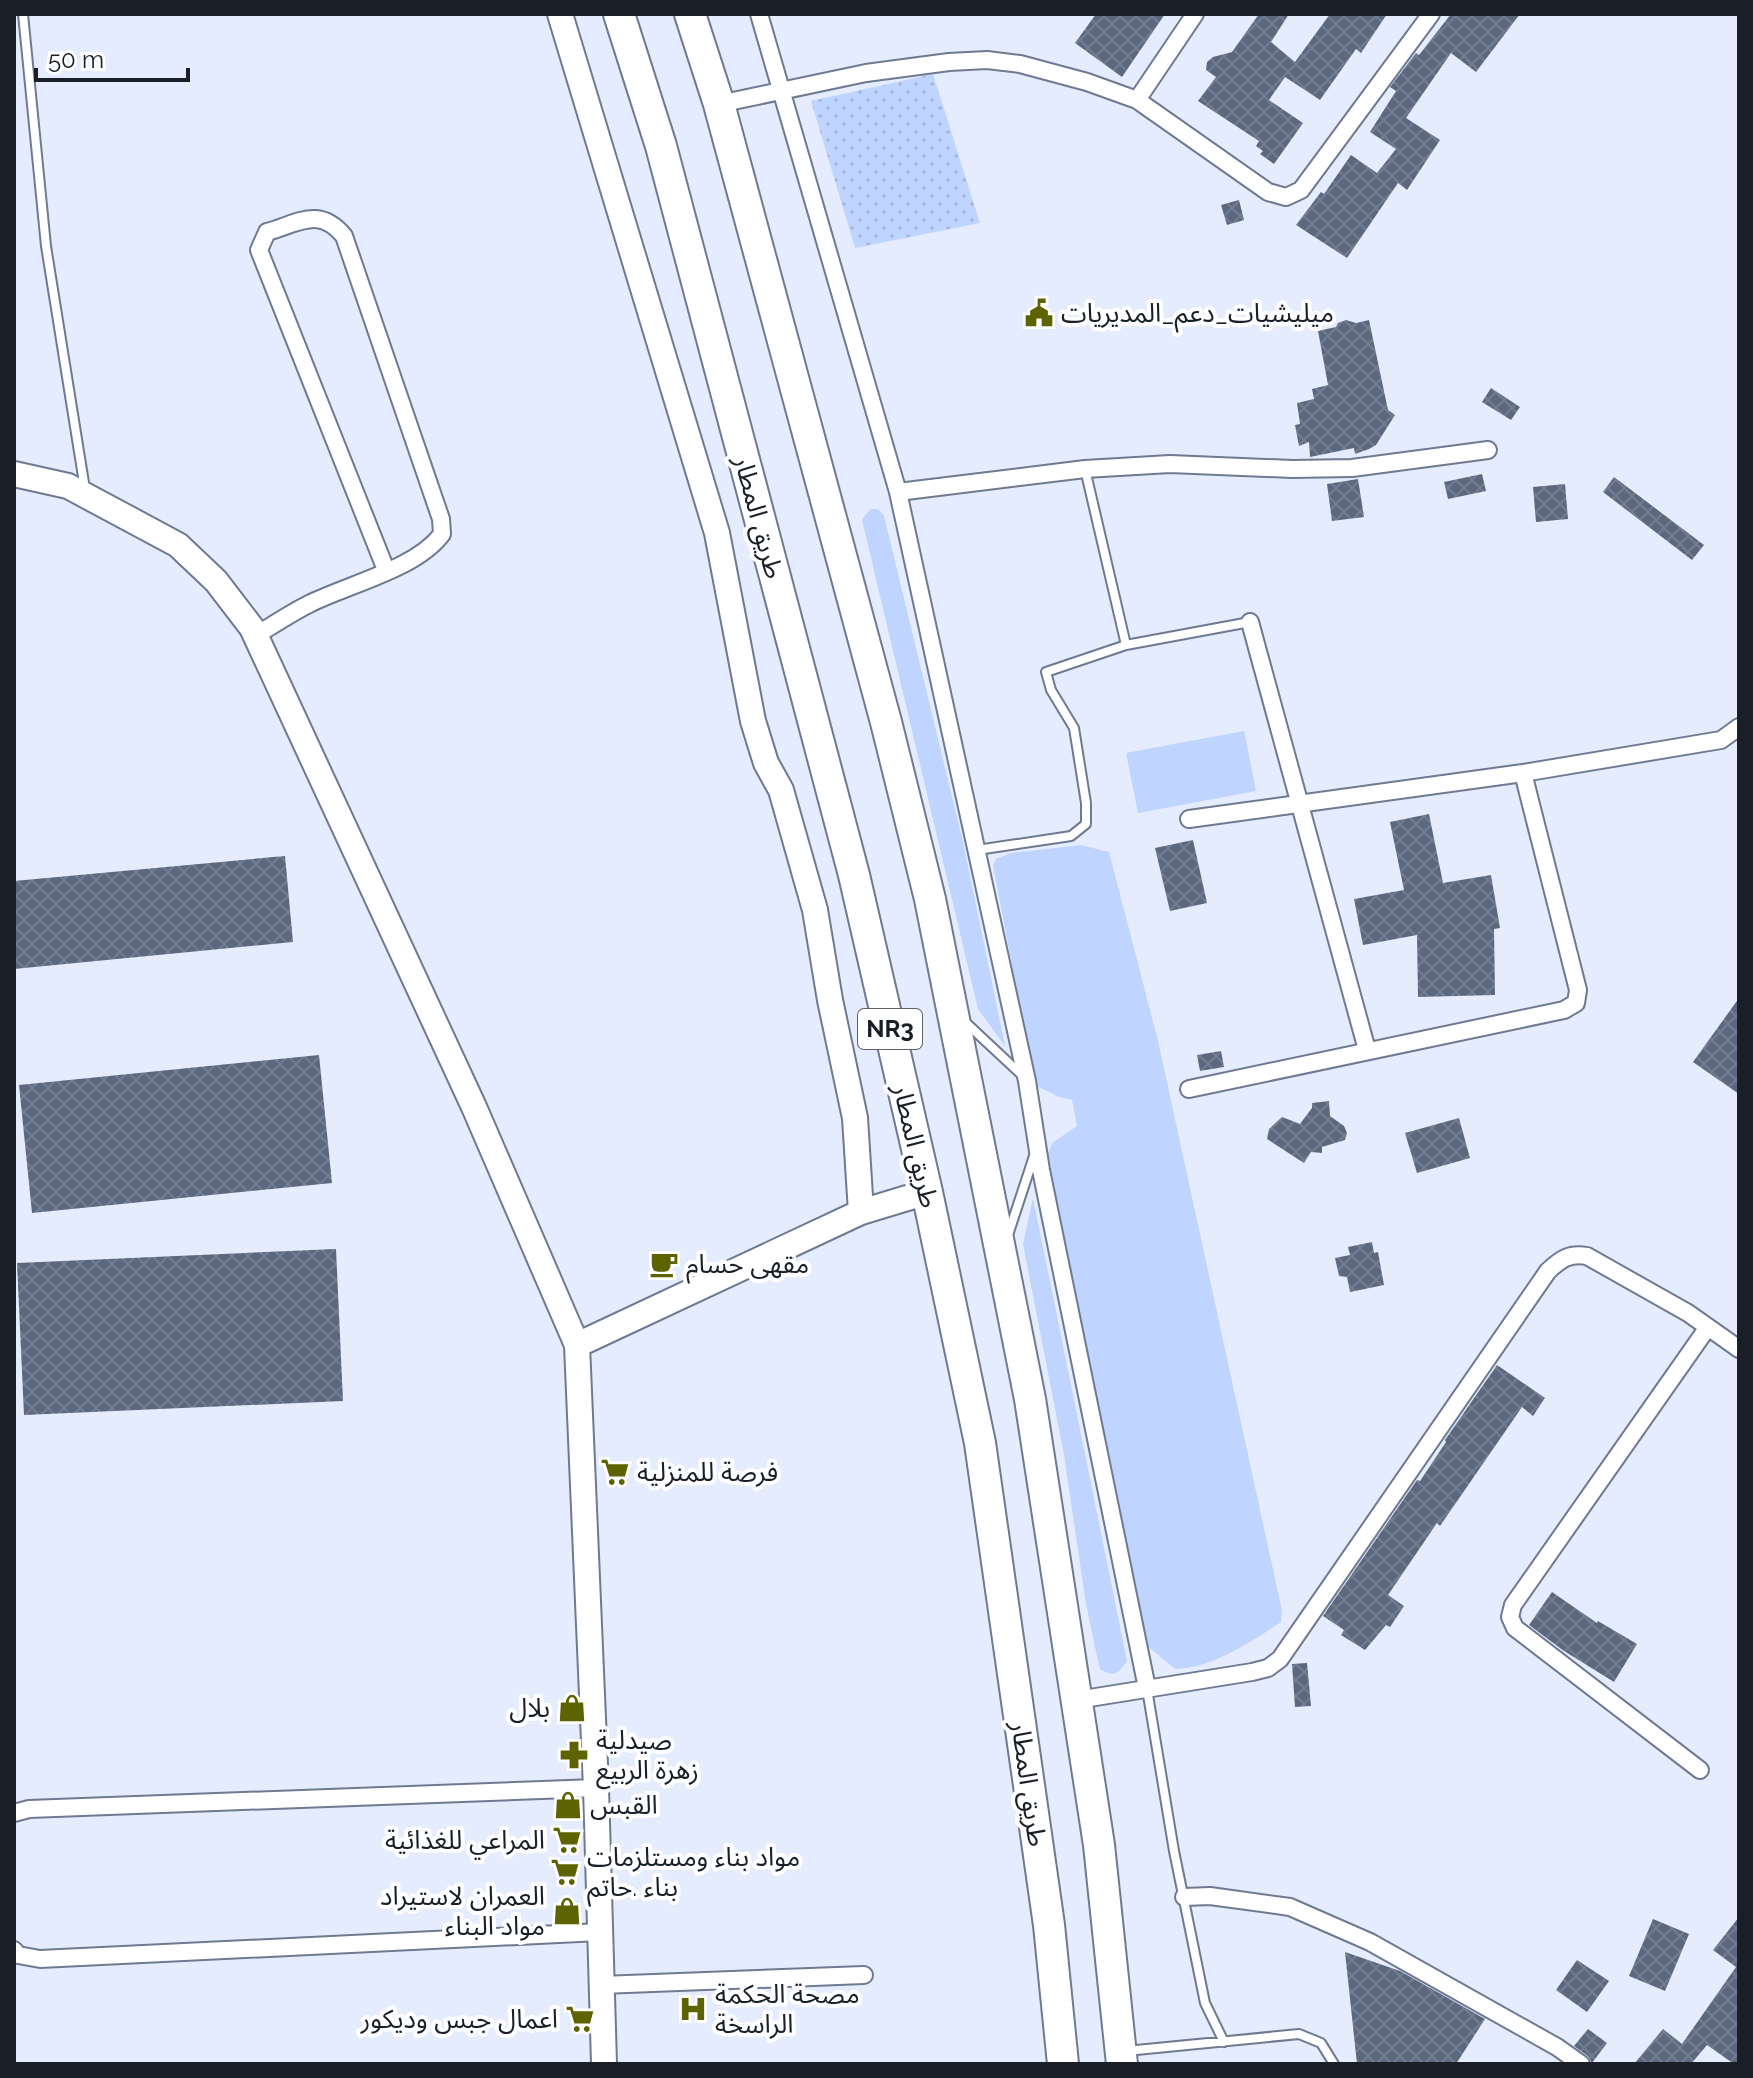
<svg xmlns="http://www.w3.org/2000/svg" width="1753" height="2078" viewBox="0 0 1753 2078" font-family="Raleway,'Noto Sans Arabic',sans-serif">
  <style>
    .green { fill: #bfd4ff }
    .garden { fill: url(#garden-dots) }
    .building { fill: url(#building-cross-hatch) }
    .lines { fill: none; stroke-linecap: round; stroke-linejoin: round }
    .lane-casing { stroke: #6e7a92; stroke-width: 12 }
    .street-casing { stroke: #6e7a92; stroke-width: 20 }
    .secondary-casing { stroke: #6e7a92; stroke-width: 28 }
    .highway-casing { stroke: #6e7a92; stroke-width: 34 }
    .lane { stroke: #fff; stroke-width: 8 }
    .street { stroke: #fff; stroke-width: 16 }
    .secondary { stroke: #fff; stroke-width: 24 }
    .highway { stroke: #fff; stroke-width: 30 }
    .labels { text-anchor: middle; stroke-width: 8; stroke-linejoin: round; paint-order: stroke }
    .shield { fill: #fff; stroke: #5e6268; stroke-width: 2 }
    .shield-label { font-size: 24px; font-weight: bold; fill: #191e27 }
    .poi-label { font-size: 26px; fill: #191e27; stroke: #fff; text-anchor: start }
    .street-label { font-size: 26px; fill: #191e27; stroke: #fff }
  </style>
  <defs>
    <pattern id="garden-dots" width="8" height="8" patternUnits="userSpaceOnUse" patternTransform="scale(2)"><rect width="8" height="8" fill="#bfd4ff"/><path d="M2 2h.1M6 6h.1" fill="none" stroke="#a4b6db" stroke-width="1.8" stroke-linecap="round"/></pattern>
    <pattern id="building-cross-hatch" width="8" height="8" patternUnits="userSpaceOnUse" patternTransform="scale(2)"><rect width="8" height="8" fill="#5c687f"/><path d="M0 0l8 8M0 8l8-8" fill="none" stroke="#747d8f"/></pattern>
  </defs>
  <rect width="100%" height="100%" fill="#e4ecfd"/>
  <!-- green -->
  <path class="green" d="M 870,509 L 878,509 L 884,516 L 963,842 L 1005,1046 L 978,1009 L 862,520 Z
    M 1244,731 L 1256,791 L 1138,813 L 1126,753 Z
    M 1081,845 L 1109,852 L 1158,1041 L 1282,1611 L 1281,1622 C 1251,1642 1212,1668 1175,1669 L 1144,1643 L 1048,1154 L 1052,1143 L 1077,1126 L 1072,1100 L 1059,1097 L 1035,1085 L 993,866 L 996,859 L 1011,853 Z
    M 1033,1198 L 1127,1661 C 1119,1673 1113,1678 1100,1669 L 1098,1661 L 1086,1604 L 1064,1455 L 1023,1244 Z"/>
  <!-- garden -->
  <path class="garden" d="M 933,74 L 980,223 L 855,248 L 811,101 Z"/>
  <!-- building -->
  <path class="building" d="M 1096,14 L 1165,14 L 1122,77 L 1075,43 Z
    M 1259,14 L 1289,14 L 1271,42 L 1295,62 L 1330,14 L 1387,14 L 1361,53 L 1356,49 L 1320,100 L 1285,77 L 1269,100 L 1303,123 L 1274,164 L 1260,154 L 1263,151 L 1256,146 L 1259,141 L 1198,101 L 1216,77 L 1206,70 L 1207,62 L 1213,57 L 1232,52 Z
    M 1451,14 L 1520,14 L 1476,72 L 1451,53 L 1406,118 L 1440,140 L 1407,190 L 1398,183 L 1347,258 L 1296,225 L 1321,192 L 1324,194 L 1351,155 L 1377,173 L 1396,149 L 1370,132 L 1396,91 L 1390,87 L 1416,53 L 1419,55 Z
    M 1239,200 L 1244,220 L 1227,225 L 1221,205 Z
    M 1346,320 L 1356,323 L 1369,320 L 1388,410 L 1395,415 L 1376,445 L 1369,449 L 1355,454 L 1354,448 L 1310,457 L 1309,442 L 1299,446 L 1295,425 L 1300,424 L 1297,403 L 1314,399 L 1312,389 L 1328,385 L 1318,331 L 1336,327 L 1338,323 Z
    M 1491,388 L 1520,407 L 1511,420 L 1482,402 Z
    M 1482,474 L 1486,491 L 1448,499 L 1444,482 Z
    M 1614,477 L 1704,545 L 1692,560 L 1603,492 Z
    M 1358,479 L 1364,517 L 1332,521 L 1327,484 Z
    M 1565,484 L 1568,519 L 1536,522 L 1533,487 Z
    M 1429,814 L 1443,883 L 1491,875 L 1500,928 L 1494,929 L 1495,995 L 1418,997 L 1417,935 L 1363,945 L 1354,899 L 1404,890 L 1390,822 Z
    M 1193,840 L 1207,903 L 1170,911 L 1155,848 Z
    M 285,856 L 293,942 L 14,969 L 14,881 Z
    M 1739,998 L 1739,1094 L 1693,1062 Z
    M 1221,1051 L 1224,1067 L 1200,1071 L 1197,1055 Z
    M 319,1055 L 332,1183 L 32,1213 L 19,1085 Z
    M 1329,1101 L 1330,1116 L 1344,1126 L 1347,1133 L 1345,1140 L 1322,1147 L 1322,1153 L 1311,1152 L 1304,1163 L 1267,1139 L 1269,1129 L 1282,1117 L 1300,1124 L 1312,1108 L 1312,1103 Z
    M 1459,1118 L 1470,1158 L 1417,1173 L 1405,1133 Z
    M 1372,1242 L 1374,1253 L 1378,1252 L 1384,1285 L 1350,1292 L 1347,1277 L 1339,1276 L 1335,1258 L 1350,1255 L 1348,1247 Z
    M 336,1249 L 343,1401 L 24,1415 L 17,1263 Z
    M 1497,1365 L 1545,1398 L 1533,1416 L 1522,1407 L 1440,1526 L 1437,1523 L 1388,1595 L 1404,1606 L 1390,1627 L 1386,1625 L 1365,1650 L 1341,1635 L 1344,1630 L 1323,1616 L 1417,1480 L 1420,1481 L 1446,1442 L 1445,1440 Z
    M 1552,1592 L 1597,1623 L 1598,1621 L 1637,1644 L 1614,1682 L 1564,1651 L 1529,1625 Z
    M 1307,1663 L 1311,1706 L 1295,1707 L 1292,1664 Z
    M 1739,1917 L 1739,2064 L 1734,2064 L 1707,2045 L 1691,2064 L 1634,2064 L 1663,2029 L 1682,2044 L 1736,1967 L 1713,1950 Z
    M 1653,1919 L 1689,1934 L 1665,1991 L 1629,1976 Z
    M 1345,1952 L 1400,1971 L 1485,2019 L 1456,2064 L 1357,2064 Z
    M 1577,1960 L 1609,1981 L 1587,2012 L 1556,1990 Z
    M 1588,2029 L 1607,2043 L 1592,2063 L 1588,2056 L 1574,2046 Z"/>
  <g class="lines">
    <defs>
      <path id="lane" d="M 23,14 L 46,246 L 85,489
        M 1085,469 L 1126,645
        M 977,850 L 1071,836 L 1086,824 L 1086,803 L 1074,728 L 1051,690 L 1046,672 L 1126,645 L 1250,622
        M 964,1021 L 1024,1077
        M 1008,1235 L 1035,1153
        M 1147,1689 L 1174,1851 L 1205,2003 L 1224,2042
        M 1126,2051 L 1299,2034 L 1321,2043 L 1334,2064"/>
      <path id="street" d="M 759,14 L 898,492 L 1027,1081 L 1041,1170 L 1147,1688
        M 1137,100 L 1195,14
        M 719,104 L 866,73 L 949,62 L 987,60 L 1020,64 L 1087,82 L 1137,100 L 1268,192 L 1286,197 L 1301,190 L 1431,14
        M 898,492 L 1085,469 L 1170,464 L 1292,469 L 1352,468 L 1488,450
        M 1250,622 L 1367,1050
        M 255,636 C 273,625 291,613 309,604 C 349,584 416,569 442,534 L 441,519 L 344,236 C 319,206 299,223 267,232 L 259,250 L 386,570
        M 1189,819 L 1523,773 L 1721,740 L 1739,727
        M 1189,1089 L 1564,1010 L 1576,1003 L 1578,990 L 1523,773
        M 1077,1700 L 1252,1672 L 1268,1668 L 1280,1659 L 1548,1271 C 1561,1259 1569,1253 1587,1256 L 1688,1313 L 1739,1349
        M 1700,1770 L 1515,1628 L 1510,1617 L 1513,1605 L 1708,1327
        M 14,1813 L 29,1809 L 596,1788
        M 1184,1897 L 1210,1896 L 1290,1907 L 1370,1942 L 1557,2047 L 1581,2064
        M 14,1950 L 18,1955 L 40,1959 L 600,1932
        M 601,1985 L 864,1975"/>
      <path id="secondary" d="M 560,14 L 717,533 L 753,721 L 766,763 L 781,790 L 815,910 L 830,1000 L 855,1118 L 861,1212
        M 14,474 L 68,486 L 178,545 L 216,581 L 252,628 L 474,1107 L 577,1345 L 596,1788 L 604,2064
        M 577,1345 L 861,1212 L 927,1192"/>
      <path id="highway" d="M 619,14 L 661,146 L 854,875 L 927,1192 L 980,1443 L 1049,1925 L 1063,2064
        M 690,14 L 719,104 L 886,722 L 930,899 L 1030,1399 L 1099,1845 L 1122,2064"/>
    </defs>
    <!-- lane casing -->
    <use href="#lane" class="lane-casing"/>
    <!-- street casing -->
    <use href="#street" class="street-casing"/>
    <!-- secondary casing -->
    <use href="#secondary" class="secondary-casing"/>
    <!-- highway casing -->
    <use href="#highway" class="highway-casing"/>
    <!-- lane -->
    <use href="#lane" class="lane"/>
    <!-- street -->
    <use href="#street" class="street"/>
    <!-- secondary -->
    <use href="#secondary" class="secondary"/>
    <!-- highway -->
    <use href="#highway" class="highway"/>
  </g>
  <!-- icons -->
  <defs>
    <symbol id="civic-bare" viewBox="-9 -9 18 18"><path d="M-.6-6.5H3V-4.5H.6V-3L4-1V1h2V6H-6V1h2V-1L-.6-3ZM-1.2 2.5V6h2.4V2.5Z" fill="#5d6300" stroke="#fff" stroke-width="2.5" paint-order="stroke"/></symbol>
    <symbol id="cafe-bare" viewBox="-9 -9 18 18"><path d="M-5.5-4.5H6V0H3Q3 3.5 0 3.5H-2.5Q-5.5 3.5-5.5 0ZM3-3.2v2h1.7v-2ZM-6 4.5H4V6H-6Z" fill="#5d6300" stroke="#fff" stroke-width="2.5" paint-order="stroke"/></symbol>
    <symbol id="supermarket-bare" viewBox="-9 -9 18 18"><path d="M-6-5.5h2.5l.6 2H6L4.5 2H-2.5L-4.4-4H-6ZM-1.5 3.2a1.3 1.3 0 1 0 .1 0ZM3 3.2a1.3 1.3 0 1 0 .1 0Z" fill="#5d6300" stroke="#fff" stroke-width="2.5" paint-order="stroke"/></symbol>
    <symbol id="shop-bare" viewBox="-9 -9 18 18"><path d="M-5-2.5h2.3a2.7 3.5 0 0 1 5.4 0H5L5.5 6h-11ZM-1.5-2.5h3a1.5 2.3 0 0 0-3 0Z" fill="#5d6300" stroke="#fff" stroke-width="2.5" paint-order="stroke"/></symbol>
    <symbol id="pharmacy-bare" viewBox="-9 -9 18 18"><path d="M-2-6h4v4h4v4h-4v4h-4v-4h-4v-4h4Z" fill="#5d6300" stroke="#fff" stroke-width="2.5" paint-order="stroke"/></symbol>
    <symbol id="hospital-bare" viewBox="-9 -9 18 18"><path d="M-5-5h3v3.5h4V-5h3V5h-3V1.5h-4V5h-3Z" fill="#5d6300" stroke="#fff" stroke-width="2.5" paint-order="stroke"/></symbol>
  </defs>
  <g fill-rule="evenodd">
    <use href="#civic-bare" x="1019" y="293" width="40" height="40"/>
    <use href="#cafe-bare" x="644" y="1244" width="40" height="40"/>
    <use href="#supermarket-bare" x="595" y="1452" width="40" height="40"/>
    <use href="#shop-bare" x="552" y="1688" width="40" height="40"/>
    <use href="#pharmacy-bare" x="554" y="1735" width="40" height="40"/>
    <use href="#shop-bare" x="548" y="1785" width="40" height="40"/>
    <use href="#supermarket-bare" x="547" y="1820" width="40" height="40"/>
    <use href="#supermarket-bare" x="545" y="1852" width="40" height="40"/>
    <use href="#shop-bare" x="547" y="1891" width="40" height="40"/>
    <use href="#hospital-bare" x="673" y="1989" width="40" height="40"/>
    <use href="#supermarket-bare" x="560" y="1999" width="40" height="40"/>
  </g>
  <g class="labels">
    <!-- shield labels -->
    <rect class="shield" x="858" y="1009" width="64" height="40" rx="6"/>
    <g class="shield-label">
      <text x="890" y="1037">NR3</text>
    </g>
    <!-- poi labels -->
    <g class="poi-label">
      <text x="1061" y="322">ميليشيات_دعم_المديريات</text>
      <text x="686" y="1273">مقهى حسام</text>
      <text x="637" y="1481">فرصة للمنزلية</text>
      <text x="550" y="1717" text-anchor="end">بلال</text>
      <text x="596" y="1749">صيدلية<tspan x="596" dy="30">زهرة الربيع</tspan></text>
      <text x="590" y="1814">القبس</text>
      <text x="545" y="1849" text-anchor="end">المراعي للغذائية</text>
      <text x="587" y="1866">مواد بناء ومستلزمات<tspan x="587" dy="30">بناء .حاتم</tspan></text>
      <text x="545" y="1905" text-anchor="end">العمران لاستيراد<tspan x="545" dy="30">مواد البناء</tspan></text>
      <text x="715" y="2003">مصحة الحكمة<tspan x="715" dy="30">الراسخة</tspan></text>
      <text x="558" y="2028" text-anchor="end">اعمال جبس وديكور</text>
    </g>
    <!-- street labels -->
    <g class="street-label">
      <text transform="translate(759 517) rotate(75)" y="9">طريق المطار</text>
      <text transform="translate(916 1146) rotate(77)" y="9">طريق المطار</text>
      <text transform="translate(1029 1784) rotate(82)" y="9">طريق المطار</text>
    </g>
  </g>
  <!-- border -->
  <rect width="1753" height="2078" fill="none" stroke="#191e27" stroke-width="32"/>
  <!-- scale -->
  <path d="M36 68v12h152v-12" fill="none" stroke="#191e27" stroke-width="4"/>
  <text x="48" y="68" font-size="24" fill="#191e27" stroke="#ffffff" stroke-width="6" paint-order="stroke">50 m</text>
</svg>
